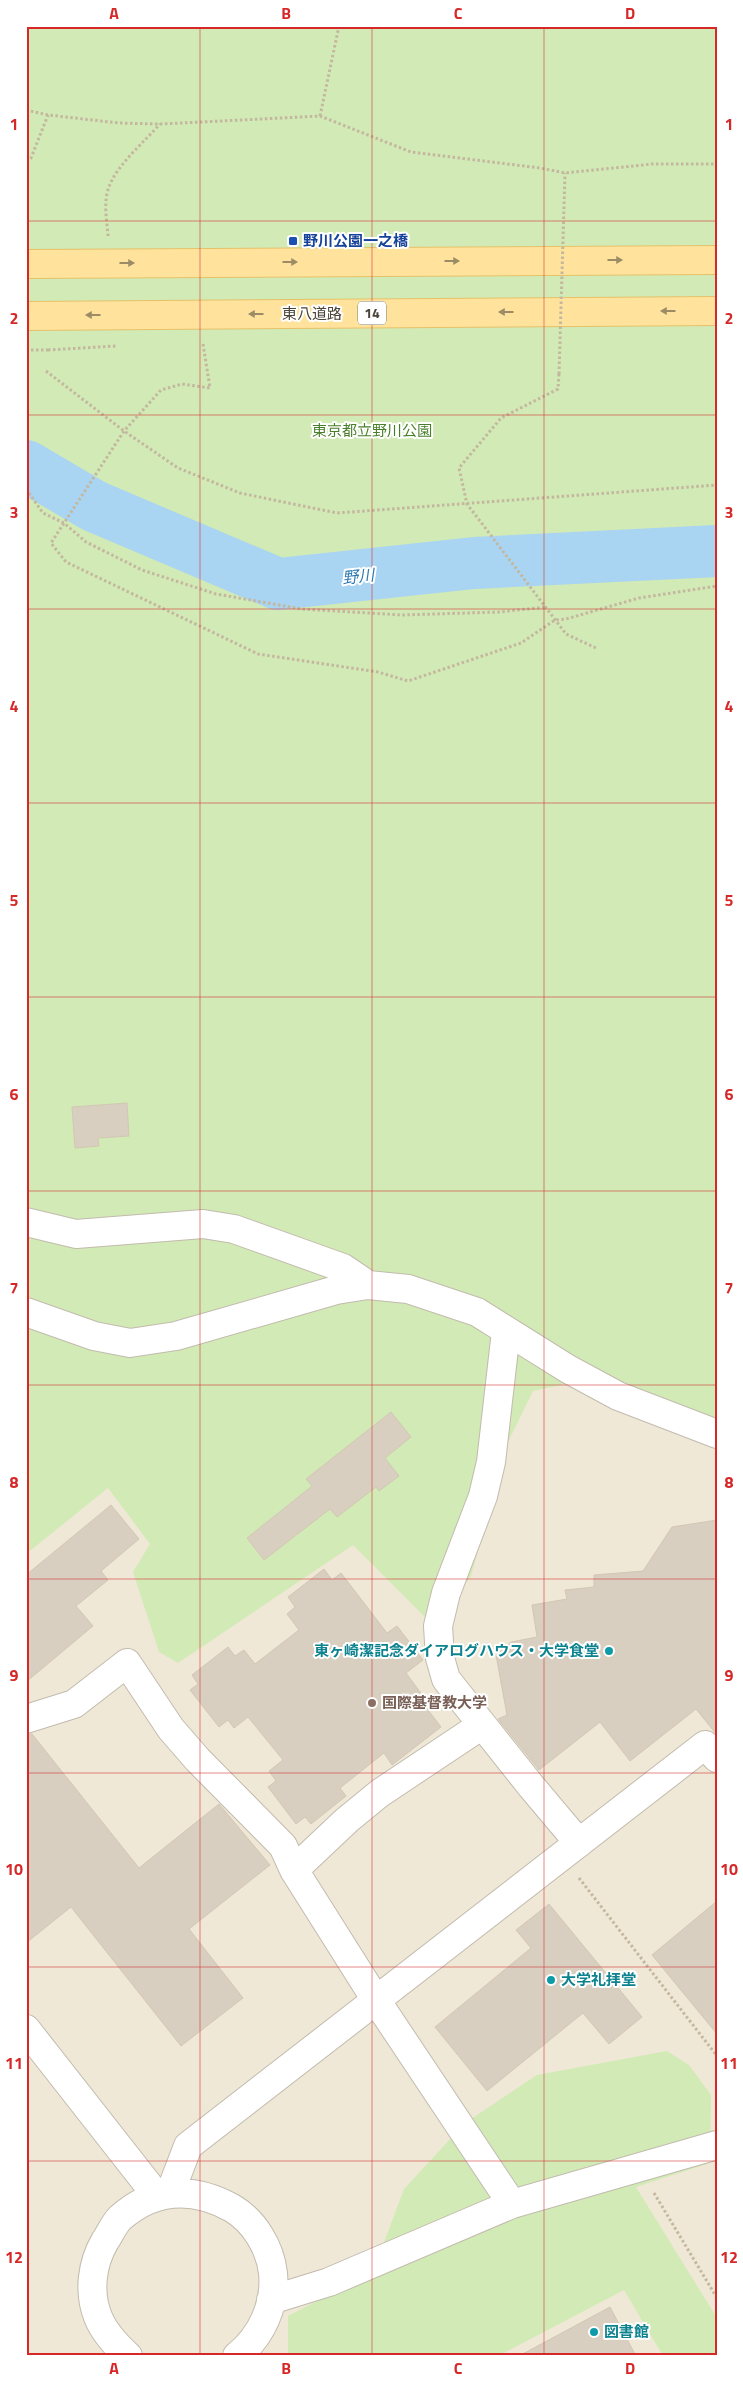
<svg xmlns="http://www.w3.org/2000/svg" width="743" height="2382" viewBox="0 0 743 2382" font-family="'Titillium Web','Noto Sans JP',sans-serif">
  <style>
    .education { fill: #efe8d6 }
    .green { fill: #d2eab5 }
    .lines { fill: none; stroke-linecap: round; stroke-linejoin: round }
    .river { stroke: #a9d4f2; stroke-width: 52 }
    .building { fill: #d8cfc1; stroke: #d3c7b4 }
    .minor-casing { stroke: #c2bbae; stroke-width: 30 }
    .major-casing { stroke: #e6c16a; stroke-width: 30 }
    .path { stroke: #c4b79f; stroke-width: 3; stroke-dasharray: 2.5 2.5; stroke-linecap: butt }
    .minor { stroke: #fff; stroke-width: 28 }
    .major { stroke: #ffe39c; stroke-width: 28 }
    .path-bridge { stroke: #c4b79f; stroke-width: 3; stroke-dasharray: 2.5 2.5; stroke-linecap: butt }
    .oneway { fill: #9c8c66 }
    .grid { fill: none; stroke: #d62828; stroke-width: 1; stroke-opacity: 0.55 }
    .transit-dot { fill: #1a4fb4; stroke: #fff; stroke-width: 2 }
    .culture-dot { fill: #0f9aa8; stroke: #fff; stroke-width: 2 }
    .education-dot { fill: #8d6e63; stroke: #fff; stroke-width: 2 }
    .labels { text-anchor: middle; stroke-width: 4; stroke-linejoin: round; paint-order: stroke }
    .shield { fill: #fff; stroke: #817c74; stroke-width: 1 }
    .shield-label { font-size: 14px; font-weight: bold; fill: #4b4439 }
    .transit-label { font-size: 15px; font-weight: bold; fill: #164399; stroke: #fff; text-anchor: start }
    .street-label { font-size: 15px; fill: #4b4439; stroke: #fff }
    .park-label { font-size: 15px; fill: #4a7f2a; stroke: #fff }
    .culture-label { font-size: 15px; font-weight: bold; fill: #0d838f; stroke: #fff; text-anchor: start }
    .education-label { font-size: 15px; font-weight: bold; fill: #785e54; stroke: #fff; text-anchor: start }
    .water-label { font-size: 16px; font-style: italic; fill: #2e7ab2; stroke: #fff }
    .neatline { fill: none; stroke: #d62828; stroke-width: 2 }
    .grid-label { font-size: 16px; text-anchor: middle; font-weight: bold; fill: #d62828 }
  </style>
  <rect width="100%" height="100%" fill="#f6f3ec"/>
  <!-- education -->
  <path class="education" d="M 26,775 L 717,1051 L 717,2356 L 26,2356 Z"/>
  <!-- green -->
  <path class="green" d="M 26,26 L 717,26 L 717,1432 L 575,1382 L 533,1391 L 509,1440 L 471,1576 L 459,1592 L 425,1617 L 353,1545 L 178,1663 L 159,1652 L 133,1572 L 150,1544 L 108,1488 L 26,1554 Z
    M 667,2051 L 689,2065 L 711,2095 L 710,2163 L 636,2187 L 717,2318 L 717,2356 L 663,2356 L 624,2290 L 498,2356 L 288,2356 L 288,2316 L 373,2272 L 404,2189 L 465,2123 L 537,2075 Z"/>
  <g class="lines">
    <!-- river -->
    <path class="river" d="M 26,466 L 94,506 L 278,584 L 474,563 L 717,551"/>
  </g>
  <!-- building -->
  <path class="building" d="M 127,1103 L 129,1136 L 98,1138 L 99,1146 L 75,1148 L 72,1107 Z
    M 391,1412 L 411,1437 L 385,1458 L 399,1476 L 379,1491 L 376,1487 L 337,1517 L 330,1509 L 264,1560 L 247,1538 L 312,1486 L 306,1479 Z
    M 111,1505 L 139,1539 L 101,1571 L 108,1580 L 76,1606 L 93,1626 L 26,1682 L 26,1575 Z
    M 717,1520 L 717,1735 L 696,1709 L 630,1761 L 600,1722 L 539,1770 L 498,1719 L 507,1715 L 496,1655 L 511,1642 L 537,1637 L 532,1605 L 567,1599 L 565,1590 L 594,1587 L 594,1575 L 643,1571 L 672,1527 Z
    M 324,1569 L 332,1580 L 341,1573 L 387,1633 L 397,1626 L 423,1660 L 406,1673 L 423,1696 L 419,1698 L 441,1727 L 392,1765 L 384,1753 L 340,1788 L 346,1796 L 311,1824 L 305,1817 L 296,1824 L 268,1787 L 276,1781 L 269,1771 L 283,1760 L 248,1717 L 234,1728 L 228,1720 L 219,1727 L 190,1690 L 198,1684 L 192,1675 L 228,1647 L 235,1656 L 244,1650 L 255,1664 L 299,1630 L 287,1614 L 295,1607 L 288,1597 Z
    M 26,1734 L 32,1734 L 139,1868 L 219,1804 L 270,1865 L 189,1929 L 243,1998 L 181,2046 L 71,1907 L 26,1943 Z
    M 717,1901 L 717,2034 L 652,1955 Z
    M 549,1904 L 642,2017 L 609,2044 L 583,2013 L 487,2091 L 435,2027 L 531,1948 L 516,1930 Z
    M 610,2307 L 636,2356 L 519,2356 Z"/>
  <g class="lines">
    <defs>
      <path id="minor" d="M 26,1222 L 76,1234 L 203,1224 L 234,1229 L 343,1268 L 368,1285
        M 26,1312 L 94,1336 L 130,1343 L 176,1336 L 336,1290 L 368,1285 L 408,1289 L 477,1312 L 568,1369 L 618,1396 L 717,1434
        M 506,1331 L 491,1462 L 483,1496 L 446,1593 L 438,1626 L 440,1658 L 446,1679 L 531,1786 L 579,1843
        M 26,1719 L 74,1704 L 127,1663 L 171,1729 L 198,1760 L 283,1846 L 294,1870 L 376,2000 L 512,2204
        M 294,1870 L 347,1820 L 380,1793 L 482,1725
        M 26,2029 L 157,2196
        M 170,2193 L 188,2146 L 705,1745 L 717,1758
        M 271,2300 L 329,2282 L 512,2204 L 717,2145
        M 128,2356 C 116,2345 104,2332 98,2317 C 88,2292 92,2263 105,2241 C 110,2234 114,2224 120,2218 C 154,2188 192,2186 232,2208 C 254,2221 270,2247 273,2273 C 276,2304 262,2336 237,2356"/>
      <path id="major" d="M 26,264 L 717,260
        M 26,316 L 717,311"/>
    </defs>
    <!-- minor casing -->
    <use href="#minor" class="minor-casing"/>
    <!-- major casing -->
    <use href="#major" class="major-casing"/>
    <!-- path -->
    <path class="path" d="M 26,110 L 48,115 L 119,123 L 160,124 L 320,116 L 411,152 L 540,168 L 565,173 L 652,164 L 717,164
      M 320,116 L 339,26
      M 26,161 L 31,158 L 48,115
      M 108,236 C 107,221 103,202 109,187 C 116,166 145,141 160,124
      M 203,344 L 210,388 L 182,384 L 161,390 L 124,431 L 51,543 L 66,562 L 258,654 L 378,672 L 408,681 L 521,643 L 555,620 L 566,619 L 639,598 L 717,586
      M 48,350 L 116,346
      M 46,371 L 124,431 L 178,468 L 240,493 L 337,513 L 717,485
      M 559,374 L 558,389 L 501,418 L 459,468 L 467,504 L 566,634 L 598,649
      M 26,489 L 43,513 L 64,523 L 86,542 L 142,570 L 216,594 L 302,609 L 402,615 L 499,612 L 547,607
      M 579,1878 L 717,2056
      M 654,2193 L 717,2298"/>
    <!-- minor -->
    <use href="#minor" class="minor"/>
    <!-- major -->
    <use href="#major" class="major"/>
    <!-- path-bridge -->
    <path class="path-bridge" d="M 26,350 L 48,350
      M 559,374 L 565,173"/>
  </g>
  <!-- one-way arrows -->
  <defs><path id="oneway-solid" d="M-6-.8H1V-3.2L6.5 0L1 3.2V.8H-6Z" transform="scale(1.25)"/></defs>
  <g class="oneway">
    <use href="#oneway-solid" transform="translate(615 260)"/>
    <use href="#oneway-solid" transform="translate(452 261)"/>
    <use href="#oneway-solid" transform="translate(290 262)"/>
    <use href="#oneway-solid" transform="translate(127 263)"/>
    <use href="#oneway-solid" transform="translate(668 311) rotate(180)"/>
    <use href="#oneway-solid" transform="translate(506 312) rotate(180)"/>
    <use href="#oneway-solid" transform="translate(256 314) rotate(180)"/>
    <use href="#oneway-solid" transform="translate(93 315) rotate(180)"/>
  </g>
  <!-- grid -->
  <path class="grid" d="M 200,26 L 200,2356M 372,26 L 372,2356M 544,26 L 544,2356M 26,221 L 717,221M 26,415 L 717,415M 26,609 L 717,609M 26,803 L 717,803M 26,997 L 717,997M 26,1191 L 717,1191M 26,1385 L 717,1385M 26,1579 L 717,1579M 26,1773 L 717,1773M 26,1967 L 717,1967M 26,2161 L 717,2161"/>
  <!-- markers -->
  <rect class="transit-dot" x="288" y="236" width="10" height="10" rx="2.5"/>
  <g class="culture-dot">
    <circle cx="609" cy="1651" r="5"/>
    <circle cx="551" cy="1980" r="5"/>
    <circle cx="594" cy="2332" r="5"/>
  </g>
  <circle class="education-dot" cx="372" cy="1703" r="5"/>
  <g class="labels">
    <!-- shield labels -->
    <rect class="shield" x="358" y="301.5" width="28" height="23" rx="4"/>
    <g class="shield-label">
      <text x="372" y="318">14</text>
    </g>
    <!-- transit labels -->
    <g class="transit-label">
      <text x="303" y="246">野川公園一之橋</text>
    </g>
    <!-- street labels -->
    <g class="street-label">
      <text x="312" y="319">東八道路</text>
    </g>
    <!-- park labels -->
    <g class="park-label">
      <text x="372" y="436">東京都立野川公園</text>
    </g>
    <!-- culture labels -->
    <g class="culture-label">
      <text x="599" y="1656" text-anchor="end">東ヶ崎潔記念ダイアログハウス・大学食堂</text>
      <text x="561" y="1985">大学礼拝堂</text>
      <text x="604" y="2337">図書館</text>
    </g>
    <!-- education labels -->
    <g class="education-label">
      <text x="382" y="1708">国際基督教大学</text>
    </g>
    <!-- water labels -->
    <g class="water-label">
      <text transform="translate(358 576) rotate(-6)" y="6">野川</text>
    </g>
  </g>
  <!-- border -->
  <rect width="743" height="2382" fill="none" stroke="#ffffff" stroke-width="55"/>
  <rect x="28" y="28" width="688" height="2326" class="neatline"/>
  <g class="grid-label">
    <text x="114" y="19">A</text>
    <text x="286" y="19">B</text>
    <text x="458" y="19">C</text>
    <text x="630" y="19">D</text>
    <text x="14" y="130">1</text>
    <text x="729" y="130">1</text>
    <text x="14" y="324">2</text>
    <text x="729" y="324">2</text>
    <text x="14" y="518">3</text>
    <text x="729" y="518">3</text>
    <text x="14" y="712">4</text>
    <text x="729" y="712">4</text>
    <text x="14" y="906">5</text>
    <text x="729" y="906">5</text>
    <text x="14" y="1100">6</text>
    <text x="729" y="1100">6</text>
    <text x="14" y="1294">7</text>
    <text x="729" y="1294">7</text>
    <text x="14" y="1488">8</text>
    <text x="729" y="1488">8</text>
    <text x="14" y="1681">9</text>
    <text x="729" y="1681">9</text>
    <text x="14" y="1875">10</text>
    <text x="729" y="1875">10</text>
    <text x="14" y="2069">11</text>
    <text x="729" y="2069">11</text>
    <text x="14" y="2263">12</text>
    <text x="729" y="2263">12</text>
    <text x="114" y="2374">A</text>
    <text x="286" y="2374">B</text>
    <text x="458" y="2374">C</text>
    <text x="630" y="2374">D</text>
  </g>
</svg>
